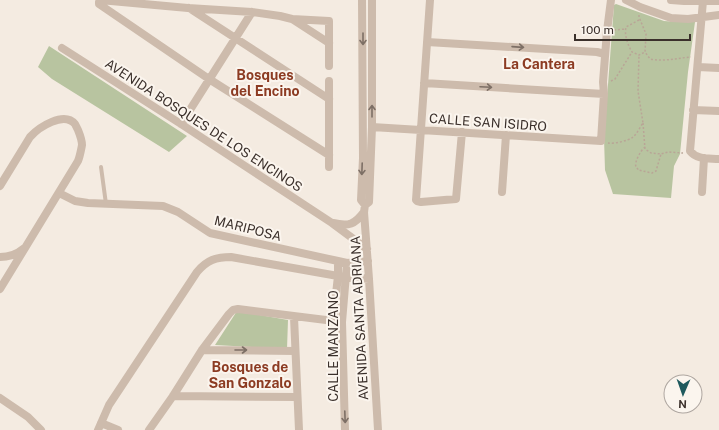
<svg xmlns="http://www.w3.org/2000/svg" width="719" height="430" viewBox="0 0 719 430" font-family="'Public Sans',sans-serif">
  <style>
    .green { fill: #b8c4a0 }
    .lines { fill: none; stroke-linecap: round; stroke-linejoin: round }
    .path { stroke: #b9a596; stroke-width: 1.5; stroke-dasharray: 2 2; stroke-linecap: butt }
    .service { stroke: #cdbbac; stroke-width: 4 }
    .minor { stroke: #cdbbac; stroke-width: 8 }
    .oneway { stroke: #7d6f65 }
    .labels { text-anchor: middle; stroke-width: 4; stroke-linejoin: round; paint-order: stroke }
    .street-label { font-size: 13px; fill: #3b302b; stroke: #fbf5ee }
    .neighbourhood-label { font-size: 14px; font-weight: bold; fill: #8c3b22; stroke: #fbf5ee }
  </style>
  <rect width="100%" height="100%" fill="#f4ebe1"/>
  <!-- green -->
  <path class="green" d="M 616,4 L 664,21 L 677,22 L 695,22 L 688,72 L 680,154 L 674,166 L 671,198 L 613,194 L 605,170 L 604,138 L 614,5 Z
    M 49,46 L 187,136 L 169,152 L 52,79 L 38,67 Z
    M 237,311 L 288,320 L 287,349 L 215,345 Z"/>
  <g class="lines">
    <!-- path -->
    <path class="path" d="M 639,15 L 639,17 L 646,34 L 645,52 L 650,59 C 664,62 677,58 691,57
      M 639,20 L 626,27 C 624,35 628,45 632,52 L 639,55 L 645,52
      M 614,30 L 626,29
      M 611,81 L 615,79 L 632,52
      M 643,123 L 645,149 L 651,153 L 661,154 L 668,152 L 683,153
      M 608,143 C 614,144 628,141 633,137 C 637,134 640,127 643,123 L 638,91 L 639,55
      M 645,147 C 641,150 634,162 636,167 C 637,168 638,169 638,170 L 652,173 L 656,171 L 661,154"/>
    <!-- service -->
    <path class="service" d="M 101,167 L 106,204"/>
    <!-- minor -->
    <path class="minor" d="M 100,0 L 99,2 L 99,4 L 209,79 L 329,155
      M 100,0 L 188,8 L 252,12 L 280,16 L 292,19 L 329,43
      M 362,0 L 363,158 L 361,200 L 365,205 L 364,212 L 369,279 L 378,430
      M 430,0 L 416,200 L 417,201 L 421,202 L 456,199 L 462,132
      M 626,0 L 640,7 L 671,18 L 688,19 L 719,15
      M 671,0 L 684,1 L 719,1
      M 703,1 L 690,151 C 697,160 709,158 719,159
      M 189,8 L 329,99
      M 292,19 L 329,21 L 329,66
      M 427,42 L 597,52 L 605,54
      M 62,48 L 181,124 L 332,223 L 367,249
      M 698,67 L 719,68
      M 424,83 L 604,94
      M 693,110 L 719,111
      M 181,124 L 252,12
      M 372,127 L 601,141 L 604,94 L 603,82 L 607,31 L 611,0
      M 329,167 L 329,81
      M 0,186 L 30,137 C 39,127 64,111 75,124 C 76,126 77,128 78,130 C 80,135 82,140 82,145 C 81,150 80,156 78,161 L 0,289
      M 502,192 L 506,135
      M 702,192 L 704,158
      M 59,193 L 75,201 L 88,203 L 163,206 L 178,212 L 210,233 L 338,261 L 347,263 L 368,261
      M 365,205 L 369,202 L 372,127 L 372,0
      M 333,223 C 349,227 355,224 364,212
      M 0,257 C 9,257 16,255 23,249
      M 294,317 L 299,430
      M 333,321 L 338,276 L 338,261
      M 202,350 L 295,351
      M 173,396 L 297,397
      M 0,398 L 28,417 L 41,430
      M 101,423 L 118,430
      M 98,430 L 109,405 L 197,272 C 207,260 216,257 231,257 L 338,276 L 369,279
      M 149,430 L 173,396 L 202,350 L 229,314 L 233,310 L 238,309 L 342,322
      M 345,430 L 342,322 L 347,263"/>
  </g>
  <!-- one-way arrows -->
  <defs><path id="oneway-shaft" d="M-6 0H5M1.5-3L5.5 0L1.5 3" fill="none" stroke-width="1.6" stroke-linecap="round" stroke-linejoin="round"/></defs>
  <g class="oneway">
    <use href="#oneway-shaft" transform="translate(363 39) rotate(90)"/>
    <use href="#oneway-shaft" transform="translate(518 47) rotate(4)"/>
    <use href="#oneway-shaft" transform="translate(486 87) rotate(3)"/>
    <use href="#oneway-shaft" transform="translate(372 111) rotate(-90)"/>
    <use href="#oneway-shaft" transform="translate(362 169) rotate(92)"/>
    <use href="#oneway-shaft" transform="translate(241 350)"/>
    <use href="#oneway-shaft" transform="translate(345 417) rotate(88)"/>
  </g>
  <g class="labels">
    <!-- street labels -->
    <g class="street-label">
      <text transform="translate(488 122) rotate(4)" y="5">CALLE SAN ISIDRO</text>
      <text transform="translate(204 125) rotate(33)" y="5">AVENIDA BOSQUES DE LOS ENCINOS</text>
      <text transform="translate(248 228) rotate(14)" y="5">MARIPOSA</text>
      <text transform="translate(359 318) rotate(-93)" y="5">AVENIDA SANTA ADRIANA</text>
      <text transform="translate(333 346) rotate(-90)" y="5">CALLE MANZANO</text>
    </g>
    <!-- neighbourhood labels -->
    <g class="neighbourhood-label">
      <text x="539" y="69">La Cantera</text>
      <text x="265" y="80">Bosques<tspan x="265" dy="16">del Encino</tspan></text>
      <text x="250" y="372">Bosques de<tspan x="250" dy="16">San Gonzalo</tspan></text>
    </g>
  </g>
  <!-- north arrow -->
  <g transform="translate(683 394) rotate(182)"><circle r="19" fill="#fbf5ee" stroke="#aea6a0"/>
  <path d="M0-3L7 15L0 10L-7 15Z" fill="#1f5a5e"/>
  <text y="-6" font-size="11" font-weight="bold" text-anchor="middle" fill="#3b302b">N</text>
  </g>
  <!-- scale -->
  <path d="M575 34v6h115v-6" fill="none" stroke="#3b302b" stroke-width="2"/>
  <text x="581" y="34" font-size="12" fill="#3b302b" stroke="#fbf5ee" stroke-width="3" paint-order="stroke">100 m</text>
</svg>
